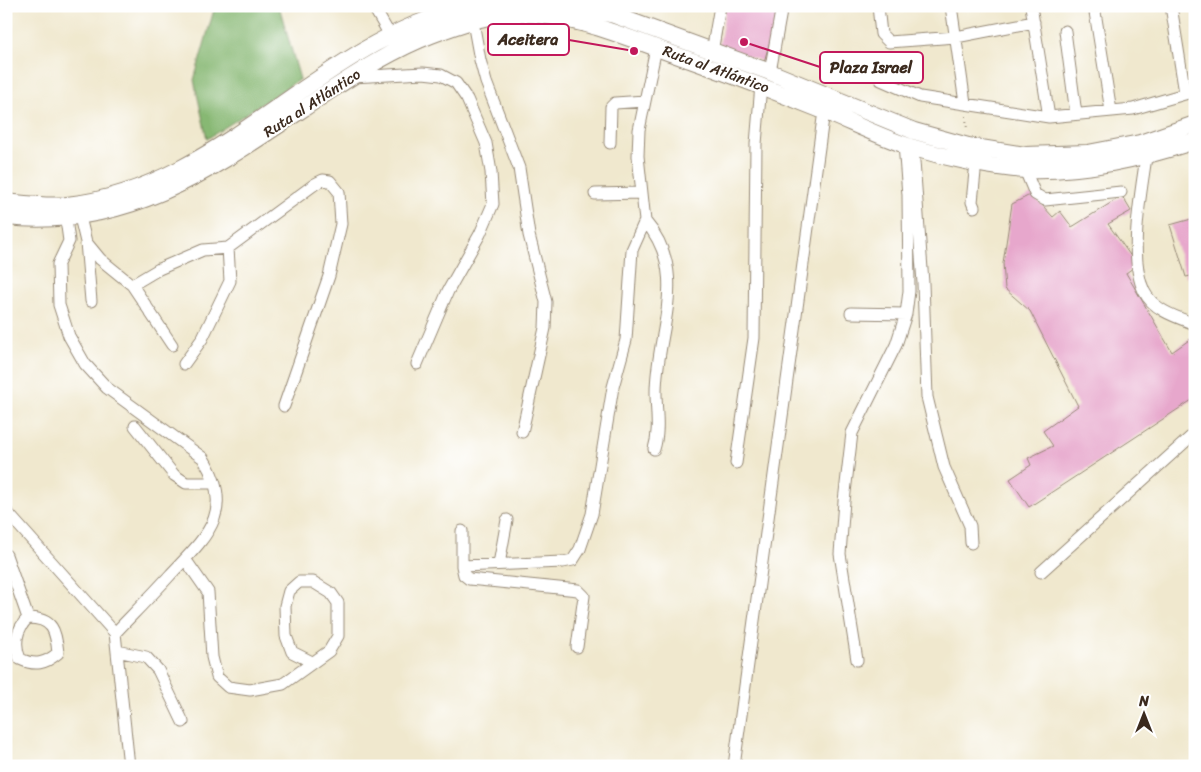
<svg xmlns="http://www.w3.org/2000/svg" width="1201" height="772" viewBox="0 0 1201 772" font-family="Sriracha,sans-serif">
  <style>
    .forest { fill: #87b873; stroke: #617148 }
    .building { fill: #e7a7cc }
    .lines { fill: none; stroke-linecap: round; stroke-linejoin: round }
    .minor-casing { stroke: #968976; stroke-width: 13 }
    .highway-casing { stroke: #968976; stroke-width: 18 }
    .path { stroke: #968976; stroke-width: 2; stroke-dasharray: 1 4; stroke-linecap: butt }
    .minor { stroke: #fff; stroke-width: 11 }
    .highway { stroke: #fff; stroke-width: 16 }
    .labels { text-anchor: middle; stroke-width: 4; stroke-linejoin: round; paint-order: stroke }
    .street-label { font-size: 15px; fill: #3b2a1e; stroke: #fff }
    .leader { fill: none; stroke: #c2185b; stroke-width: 2 }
    .callout-dot { fill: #c2185b; stroke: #fff; stroke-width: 2 }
    .callout { fill: #fff; stroke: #c2185b; stroke-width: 2 }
    .callout-label { font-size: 16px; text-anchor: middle; font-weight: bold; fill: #3b2a1e }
  </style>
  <rect width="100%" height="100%" fill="#fff"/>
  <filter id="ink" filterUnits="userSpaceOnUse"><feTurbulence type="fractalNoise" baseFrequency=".02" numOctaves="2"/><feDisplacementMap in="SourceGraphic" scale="10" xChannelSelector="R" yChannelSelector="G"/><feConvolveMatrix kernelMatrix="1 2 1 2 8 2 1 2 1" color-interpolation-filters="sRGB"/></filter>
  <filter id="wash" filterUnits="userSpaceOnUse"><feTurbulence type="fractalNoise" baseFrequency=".0096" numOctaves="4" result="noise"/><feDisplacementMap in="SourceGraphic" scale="20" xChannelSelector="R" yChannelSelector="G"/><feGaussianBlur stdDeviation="1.12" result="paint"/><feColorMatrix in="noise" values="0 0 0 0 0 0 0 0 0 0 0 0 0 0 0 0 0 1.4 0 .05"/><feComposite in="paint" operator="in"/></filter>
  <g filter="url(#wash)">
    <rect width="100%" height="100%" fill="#f0e8ce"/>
    <!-- forest -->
    <path class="forest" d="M 215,6 L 279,6 L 300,79 L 207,139 L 194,80 Z"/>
    <g id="blocks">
      <!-- building -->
      <path class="building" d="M 726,6 L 780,6 L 764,62 L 719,46 Z
        M 1032,194 L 1053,217 L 1060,211 L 1072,227 L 1122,196 L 1131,211 L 1108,224 L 1137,265 L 1126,273 L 1172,352 L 1192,338 L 1195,342 L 1195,398 L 1029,507 L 1010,479 L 1031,465 L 1028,458 L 1053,446 L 1043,431 L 1078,406 L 1030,311 L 1005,289 L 1003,263 L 1012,204 Z
        M 1195,218 L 1195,275 L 1186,277 L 1170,225 Z"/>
    </g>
  </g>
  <g filter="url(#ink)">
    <use href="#blocks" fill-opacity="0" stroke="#968976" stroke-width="1"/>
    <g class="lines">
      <defs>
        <path id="minor" d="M 373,6 L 391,37
          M 878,6 L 881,34 L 889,42 L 956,37 L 1034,22
          M 951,6 L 965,103
          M 1031,6 L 1049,117
          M 1094,6 L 1111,111
          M 1171,6 L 1185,93
          M 473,22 L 480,60 L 486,82 L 519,168 L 529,235 L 546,302 L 545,328 L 522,432
          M 1065,31 L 1076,114
          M 712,52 L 720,6
          M 770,72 L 782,6
          M 353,77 L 423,73 L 441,75 L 456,83 L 467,99 L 486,143 L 491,172 L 493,204 L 480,234 L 448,291 L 417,364
          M 881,80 L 920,97 L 1049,117 L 1133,109 L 1195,91
          M 610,143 L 611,107 L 615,103 L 645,101
          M 913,148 L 923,283 L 927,397 L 944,467 L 970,526 L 971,543
          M 1146,157 C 1141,193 1128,258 1144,291 C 1153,310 1176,317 1195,324
          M 1025,170 L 1035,194 L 1045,200 L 1121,192
          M 595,194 L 641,193
          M 974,207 L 972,202 L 976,162
          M 80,217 L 86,242 L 100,259 L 132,285 L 172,345
          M 66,219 L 69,241 L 58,264 L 59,305 L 69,336 L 85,364 L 107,388 L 203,458 C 236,511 207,536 171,574 C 153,594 134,613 115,633
          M 645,221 C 691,274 656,332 656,392 C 656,411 660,430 654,449
          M 86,242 L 91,301
          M 132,285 L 159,269 L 203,250 L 228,248 L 315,184 L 323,180 L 330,181 L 339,192 L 341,224 L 329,276 L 284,406
          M 851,313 L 906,314
          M 184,364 L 202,339 L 230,281 L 228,248
          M 135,426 L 174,475 L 186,483 L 215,483
          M 736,463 L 754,338 L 756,144 L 761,85
          M 6,511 L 115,633 L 129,766
          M 6,555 L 28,618
          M 185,559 L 208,592 L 212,657 L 217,677 L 228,687 L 250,690 L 283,684 L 329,651 L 338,636 L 338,603 L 331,593 L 313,582 L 299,582 L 289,591 L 285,606 L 286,636 L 292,652 L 312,662
          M 499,564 L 507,520
          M 462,566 L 462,531
          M 1041,572 L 1195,433
          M 28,618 C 53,618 56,631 58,653 C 45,664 35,666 20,659 C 14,645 16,629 28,618 Z
          M 577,647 L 584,596 L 578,590 L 469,579 L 464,575 L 462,566 L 563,562 L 573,560 L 580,549 L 592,514 L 613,387 L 626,340 L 632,250 L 645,221 L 638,156 L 639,130 L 656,48
          M 117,651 L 146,657 L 158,670 L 183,722
          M 857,660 L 840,554 L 844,501 L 852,433 L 896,345 L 906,314 L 909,291 L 908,195 L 904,144
          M 734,766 L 824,111"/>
        <path id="highway" d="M 573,6 L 614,15 L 770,72 L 914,131 L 968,146 L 1025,155 L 1088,153 L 1140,143 L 1195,124
          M 6,202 C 25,204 48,207 67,205 C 226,188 324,33 477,6
          M 6,217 C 134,231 224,161 325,94 C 359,72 392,50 431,35 C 457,25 488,14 517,14 C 574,14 623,36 676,55 C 724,72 772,90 819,109 C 851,122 882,138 914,148 C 947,158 992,168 1026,170 C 1085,172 1140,159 1195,141"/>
      </defs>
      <!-- minor casing -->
      <use href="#minor" class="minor-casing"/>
      <!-- highway casing -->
      <use href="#highway" class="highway-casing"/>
      <!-- path -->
      <path class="path" d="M 966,116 L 967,131"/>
      <!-- minor -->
      <use href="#minor" class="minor"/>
      <!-- highway -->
      <use href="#highway" class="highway"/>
    </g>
  </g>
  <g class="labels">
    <!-- street labels -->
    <g class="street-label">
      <text transform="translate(716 69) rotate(20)" y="5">Ruta al Atlántico</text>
      <text transform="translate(312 103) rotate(-33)" y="5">Ruta al Atlántico</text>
    </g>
  </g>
  <!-- callouts -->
  <path class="leader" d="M634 51L569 40M744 42L820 67"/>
  <g class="callout-dot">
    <circle cx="634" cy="51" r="5"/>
    <circle cx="744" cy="42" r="5"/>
  </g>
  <g class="callout">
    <rect x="488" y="24" width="81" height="31" rx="5"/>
    <rect x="820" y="52" width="103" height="31" rx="5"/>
  </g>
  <g class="callout-label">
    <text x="528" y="45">Aceitera</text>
    <text x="871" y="73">Plaza Israel</text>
  </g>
  <!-- margin -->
  <rect width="1201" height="772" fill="none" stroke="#fff" stroke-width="25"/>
  <!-- north arrow -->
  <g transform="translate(1144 714)" stroke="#ffffff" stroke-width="4" paint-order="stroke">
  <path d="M0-4L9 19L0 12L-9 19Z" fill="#3b2a1e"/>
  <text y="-8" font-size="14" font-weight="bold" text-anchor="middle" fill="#3b2a1e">N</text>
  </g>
</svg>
